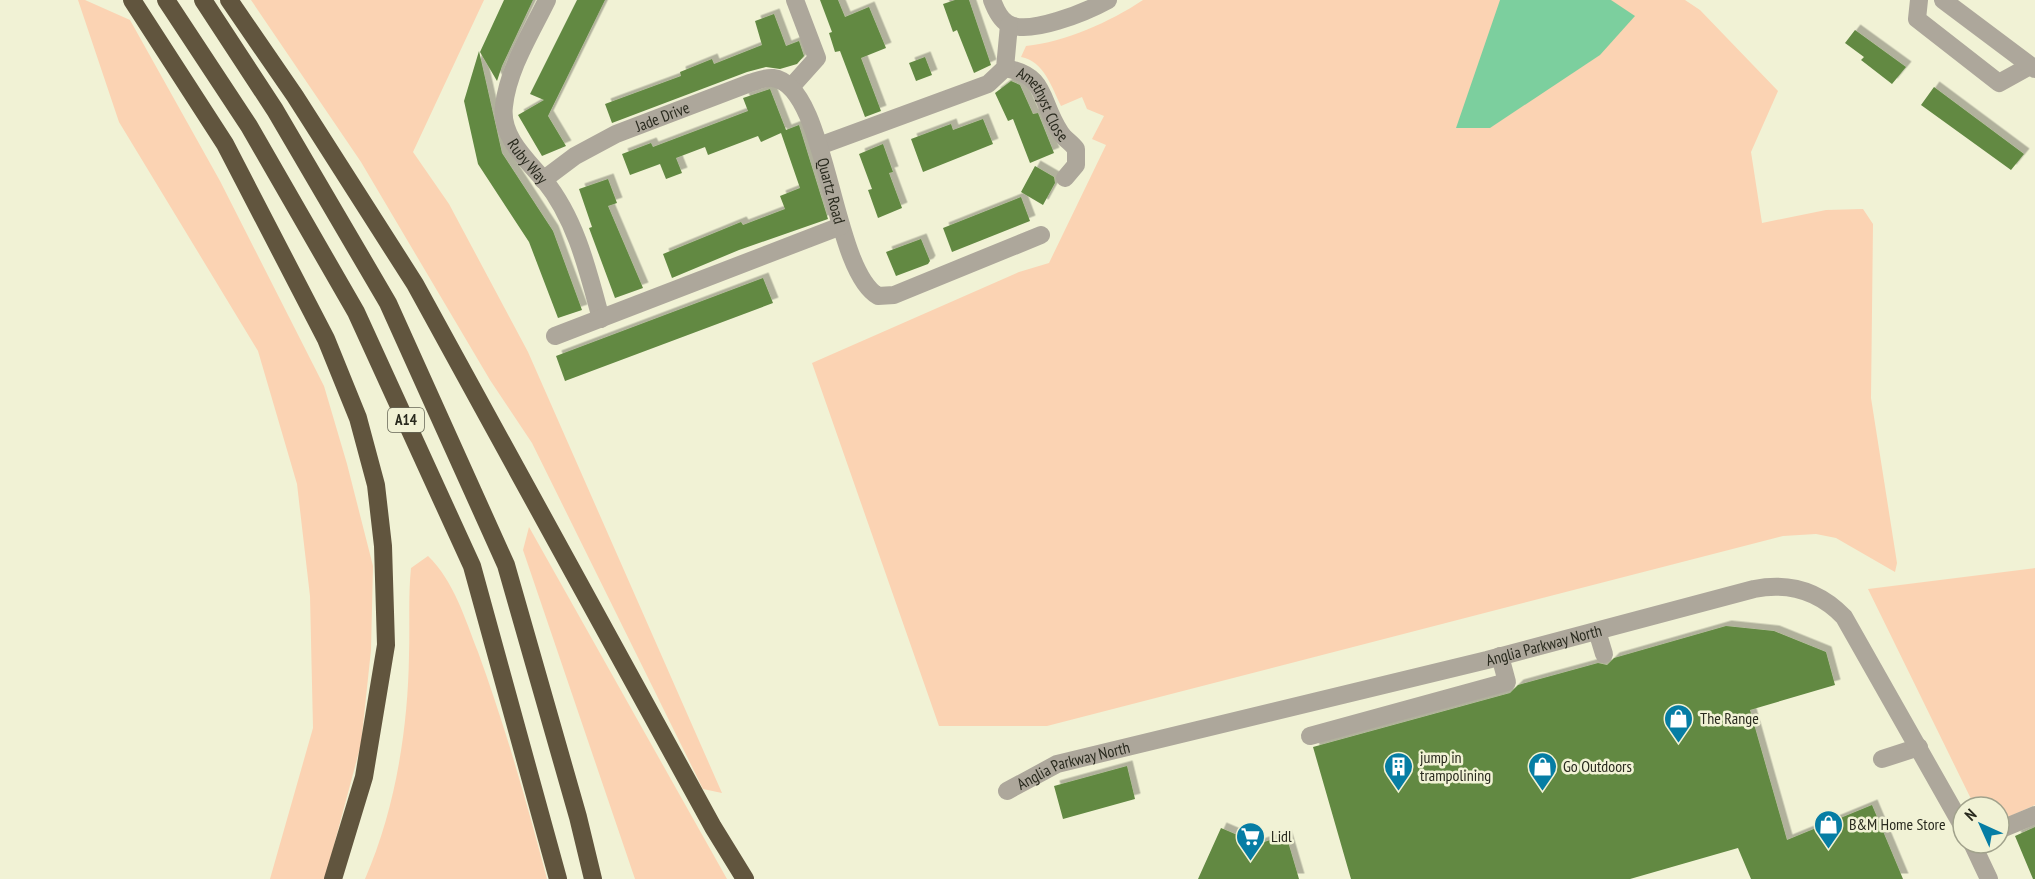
<svg xmlns="http://www.w3.org/2000/svg" width="2035" height="879" viewBox="0 0 2035 879" font-family="'PT Sans Narrow',sans-serif">
  <style>
    .green { fill: #fbd3b3 }
    .water { fill: #7ccf9e }
    .building { fill: #628943; filter: url(#shadow) }
    .lines { fill: none; stroke-linecap: round; stroke-linejoin: round }
    .minor { stroke: #ada79b; stroke-width: 18 }
    .highway { stroke: #61553e; stroke-width: 18 }
    .labels { text-anchor: middle; stroke-width: 5; stroke-linejoin: round; paint-order: stroke }
    .shield { fill: #f1f2d5; stroke: #656655; stroke-width: 1.5 }
    .shield-label { font-size: 15px; font-weight: bold; fill: #292a1e }
    .street-label { font-size: 16px; fill: #292a1e; stroke: #f1f2d5 }
    .poi-label { font-size: 16px; fill: #292a1e; stroke: #f1f2d5; text-anchor: start }
  </style>
  <defs>
    <filter id="shadow"><feDropShadow dx="5.5" dy="-5.5" stdDeviation="0" flood-color="#0004"/></filter>
  </defs>
  <rect width="100%" height="100%" fill="#f1f2d5"/>
  <!-- green -->
  <path class="green" d="M 78,0 L 85,0 L 130,20 L 220,181 L 324,386 L 347,464 L 373,566 L 371,650 L 361,744 L 325,879 L 270,879 L 313,728 L 310,596 L 297,484 L 258,351 L 119,122 Z
    M 251,0 L 484,0 L 413,152 L 449,204 L 528,352 L 722,793 L 703,789 L 532,443 L 490,380 L 361,162 Z
    M 1143,0 L 1685,0 L 1700,10 L 1778,91 L 1751,152 L 1762,223 L 1826,210 L 1863,209 L 1873,224 L 1871,398 L 1897,563 L 1895,572 L 1836,538 L 1816,534 L 1783,536 L 1047,726 L 939,726 L 812,363 L 1019,272 L 1049,263 L 1106,145 L 1092,139 L 1104,116 L 1087,109 L 1082,97 L 1061,106 C 1052,88 1044,61 1021,57 L 1026,46 C 1065,42 1110,22 1143,0 Z
    M 529,527 L 727,879 L 635,879 L 523,550 Z
    M 428,556 C 454,581 465,619 478,652 C 505,726 527,803 547,879 L 365,879 C 395,810 408,730 409,655 C 410,625 408,597 411,568 Z
    M 2035,568 L 2035,805 L 1999,821 L 1999,807 L 1975,807 L 1868,589 Z"/>
  <!-- water -->
  <path class="water" d="M 1500,0 L 1611,0 L 1635,16 L 1600,55 L 1490,128 L 1456,128 Z"/>
  <!-- building -->
  <path class="building" d="M 504,0 L 533,0 L 502,66 L 497,81 L 480,52 Z
    M 577,0 L 605,0 L 548,116 L 566,146 L 542,156 L 518,115 L 544,100 L 530,94 Z
    M 820,0 L 838,0 L 845,17 L 869,7 L 886,48 L 861,58 L 881,111 L 865,117 L 840,51 L 835,52 L 829,33 L 832,32 Z
    M 955,0 L 969,0 L 991,65 L 974,73 L 957,30 L 953,32 L 943,4 Z
    M 774,14 L 786,46 L 799,41 L 804,56 L 797,64 L 780,69 L 766,67 L 747,72 L 612,123 L 605,104 L 681,76 L 680,72 L 712,59 L 714,64 L 762,45 L 755,21 Z
    M 1855,30 L 1906,67 L 1892,84 L 1861,60 L 1864,57 L 1845,43 Z
    M 479,51 L 502,153 L 553,231 L 582,310 L 558,318 L 529,242 L 478,164 L 464,101 Z
    M 925,57 L 932,75 L 916,81 L 909,63 Z
    M 1011,81 L 1020,85 L 1033,114 L 1038,113 L 1054,153 L 1030,163 L 1013,119 L 1008,121 L 995,93 Z
    M 1934,87 L 2024,154 L 2011,170 L 1921,105 Z
    M 770,89 L 786,130 L 799,125 L 828,219 L 739,250 L 672,278 L 663,254 L 741,222 L 743,225 L 785,209 L 780,196 L 800,188 L 781,133 L 761,142 L 758,136 L 708,155 L 705,147 L 676,158 L 682,173 L 666,179 L 660,164 L 630,175 L 622,154 L 651,143 L 653,147 L 748,111 L 743,98 Z
    M 983,119 L 993,144 L 923,172 L 911,139 L 951,124 L 953,130 Z
    M 883,144 L 893,172 L 889,173 L 902,208 L 878,218 L 868,190 L 872,189 L 859,154 Z
    M 1035,166 L 1054,177 L 1055,183 L 1043,205 L 1021,192 Z
    M 608,179 L 617,203 L 608,206 L 643,288 L 615,298 L 589,228 L 592,227 L 579,189 Z
    M 1021,197 L 1030,221 L 952,252 L 943,228 Z
    M 921,239 L 930,261 L 928,264 L 896,276 L 886,252 Z
    M 763,278 L 773,303 L 565,381 L 556,356 Z
    M 1726,626 L 1774,631 L 1826,652 L 1835,685 L 1750,710 L 1787,840 L 1872,805 L 1903,879 L 1751,879 L 1738,848 L 1630,879 L 1351,879 L 1313,747 L 1510,693 L 1518,685 L 1598,663 L 1607,665 L 1614,658 Z
    M 1127,766 L 1135,799 L 1063,819 L 1054,786 Z
    M 2035,827 L 2035,879 L 2033,879 L 2015,836 Z
    M 1221,828 L 1242,837 L 1245,848 L 1286,835 L 1299,879 L 1198,879 Z"/>
  <g class="lines">
    <!-- minor -->
    <g class="minor">
      <path id="s1" d="M 547,0 C 531,33 508,69 504,106 C 500,136 526,159 544,180 C 576,219 588,271 601,319"/>
      <path d="M 992,0 C 995,8 1000,19 1007,23 C 1027,37 1088,11 1108,0"/>
      <path d="M 1919,0 L 1917,19 L 1999,83 L 2030,66"/>
      <path d="M 1943,0 L 2035,69"/>
      <path id="s2" d="M 1005,68 C 1048,76 1039,100 1060,132 C 1064,139 1071,142 1076,149 L 1076,165 L 1065,178"/>
      <path d="M 791,87 L 817,58 L 795,0"/>
      <path d="M 819,146 L 988,84 L 1005,68 L 1009,25"/>
      <path id="s3" d="M 543,180 L 575,156 L 616,134 L 750,83 C 757,81 766,77 773,78 C 828,85 831,269 878,296 L 894,295 L 1041,235"/>
      <path d="M 555,336 L 841,226"/>
      <path d="M 1597,631 L 1604,654"/>
      <path d="M 1310,736 L 1507,682 L 1500,656"/>
      <path d="M 1882,759 L 1919,747"/>
      <path id="s4" d="M 1007,791 L 1057,764 L 1487,660 L 1754,589 C 1789,582 1819,591 1844,617 L 1963,827"/>
      <path d="M 1999,830 L 2035,815"/>
      <path d="M 1972,843 L 1989,879"/>
    </g>
    <!-- highway -->
    <path class="highway" d="M 132,0 L 225,144 L 326,339 L 358,418 L 376,485 L 383,546 L 386,645 L 364,777 L 333,879
      M 166,0 L 249,126 L 356,312 L 472,566 L 558,879
      M 203,0 L 275,110 L 388,303 L 506,565 L 578,817 L 593,879
      M 229,0 L 295,96 L 415,284 L 713,827 L 745,879"/>
  </g>
  <!-- icons -->
  <defs>
    <symbol id="shop-pin" viewBox="-11 -11 22 30"><path d="M0 17L-7.5 6A9.5 9.5 0 1 1 7.5 6Z" fill="#067da4" stroke="#f1f2d5"/><path d="M-5-2.5h2.3a2.7 3.5 0 0 1 5.4 0H5L5.5 6h-11ZM-1.5-2.5h3a1.5 2.3 0 0 0-3 0Z" fill="#fff"/></symbol>
    <symbol id="building-pin" viewBox="-11 -11 22 30"><path d="M0 17L-7.5 6A9.5 9.5 0 1 1 7.5 6Z" fill="#067da4" stroke="#f1f2d5"/><path d="M-4-6H4V6H1V3H-1V6H-4ZM-2.5-4.3h1.7v1.8h-1.7ZM.8-4.3h1.7v1.8H.8ZM-2.5-1h1.7V.8h-1.7ZM.8-1h1.7V.8H.8Z" fill="#fff"/></symbol>
    <symbol id="supermarket-pin" viewBox="-11 -11 22 30"><path d="M0 17L-7.5 6A9.5 9.5 0 1 1 7.5 6Z" fill="#067da4" stroke="#f1f2d5"/><path d="M-6-5.5h2.5l.6 2H6L4.5 2H-2.5L-4.4-4H-6ZM-1.5 3.2a1.3 1.3 0 1 0 .1 0ZM3 3.2a1.3 1.3 0 1 0 .1 0Z" fill="#fff"/></symbol>
  </defs>
  <g fill-rule="evenodd">
    <use href="#shop-pin" x="1662" y="702" width="33" height="45"/>
    <use href="#building-pin" x="1382" y="750" width="33" height="45"/>
    <use href="#shop-pin" x="1526" y="750" width="33" height="45"/>
    <use href="#shop-pin" x="1812" y="808" width="33" height="45"/>
    <use href="#supermarket-pin" x="1234" y="820" width="33" height="45"/>
  </g>
  <g class="labels">
    <!-- shield labels -->
    <rect class="shield" x="388" y="408" width="36" height="24" rx="4.5"/>
    <g class="shield-label">
      <text x="406" y="425">A14</text>
    </g>
    <!-- street labels -->
    <g class="street-label">
      <text dy="6" stroke="none"><textPath href="#s2" startOffset="56">Amethyst Close</textPath></text>
      <text dy="6" stroke="none"><textPath href="#s3" startOffset="136">Jade Drive</textPath></text>
      <text dy="6" stroke="none"><textPath href="#s1" startOffset="177">Ruby Way</textPath></text>
      <text dy="6" stroke="none"><textPath href="#s3" startOffset="386">Quartz Road</textPath></text>
      <text dy="6" stroke="none"><textPath href="#s4" startOffset="558">Anglia Parkway North</textPath></text>
      <text dy="6" stroke="none"><textPath href="#s4" startOffset="72">Anglia Parkway North</textPath></text>
    </g>
    <!-- poi labels -->
    <g class="poi-label">
      <text x="1700" y="724">The Range</text>
      <text x="1420" y="763">jump in<tspan x="1420" dy="18">trampolining</tspan></text>
      <text x="1563" y="772">Go Outdoors</text>
      <text x="1849" y="830">B&amp;M Home Store</text>
      <text x="1271" y="842">Lidl</text>
    </g>
  </g>
  <!-- north arrow -->
  <g transform="translate(1981 825) rotate(315)"><circle r="28" fill="#f1f2d5" stroke="#a1a28c" stroke-width="1.5"/>
  <path d="M0-4.5L10 22L0 15L-10 22Z" fill="#067da4"/>
  <text y="-9" font-size="16" font-weight="bold" text-anchor="middle" fill="#292a1e">N</text>
  </g>
</svg>
